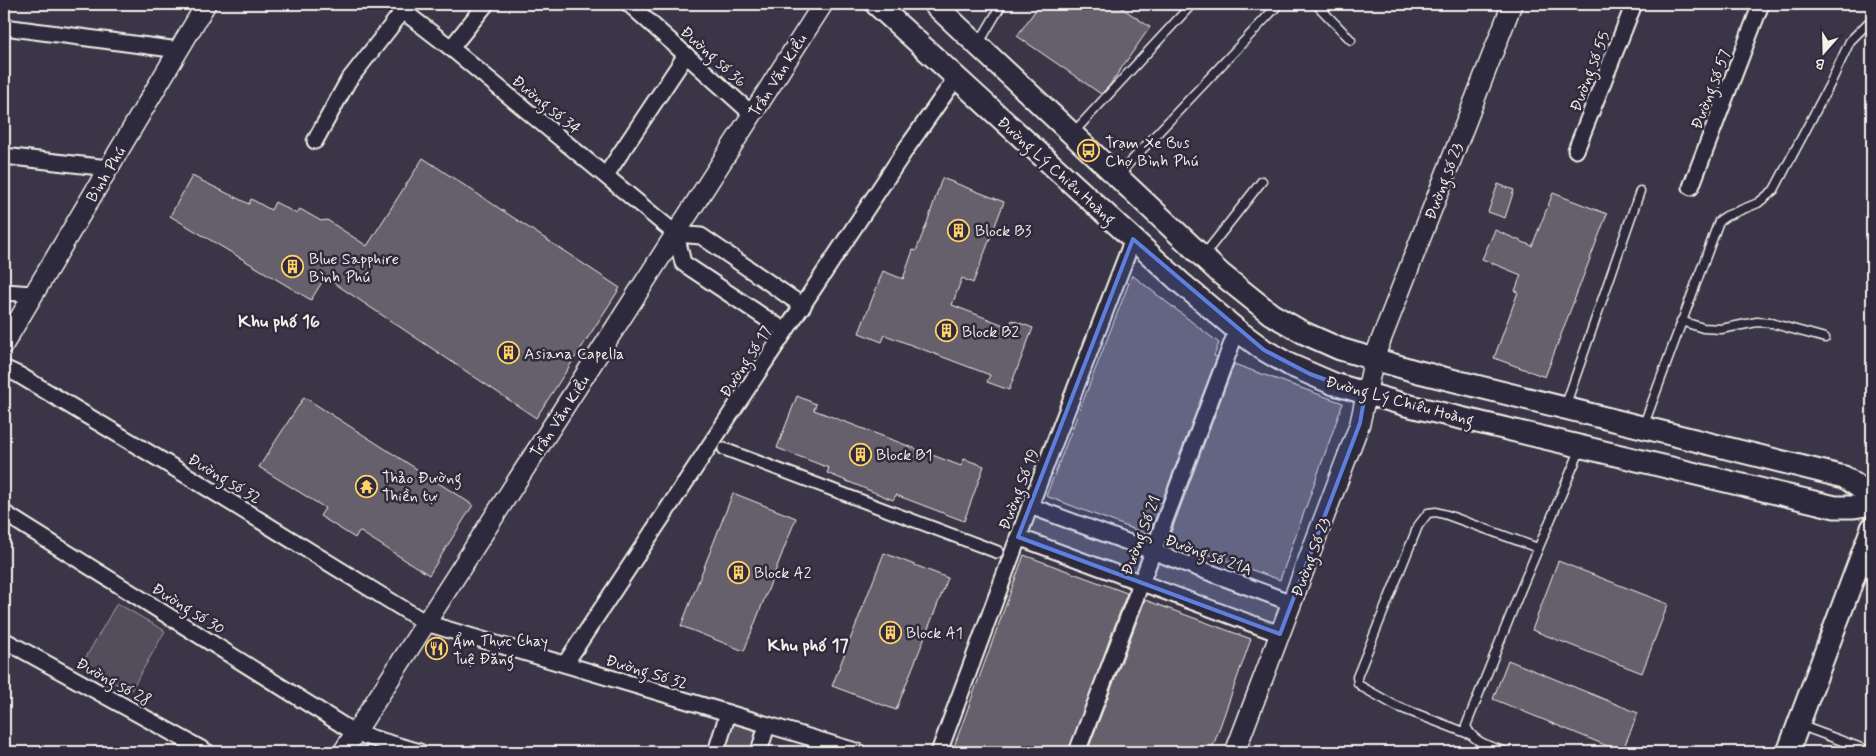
<svg xmlns="http://www.w3.org/2000/svg" width="1876" height="756" font-family="Mynerve,sans-serif">
<style>
.green{fill:#534e5c;stroke:#a4a0a2}
.building{fill:#65616c;stroke:#f4f1e8}
.lines{fill:none;stroke-linecap:round;stroke-linejoin:round}
.service-casing{stroke:#f4f1e8;stroke-width:11}
.pedestrian-casing{stroke:#f4f1e8;stroke-width:15}
.minor-casing{stroke:#f4f1e8;stroke-width:19}
.tertiary-casing{stroke:#f4f1e8;stroke-width:22}
.secondary-casing{stroke:#f4f1e8;stroke-width:25}
.service{stroke:#2f2a3d;stroke-width:8}
.pedestrian{stroke:#2f2a3d;stroke-width:11}
.minor{stroke:#2f2a3d;stroke-width:15}
.tertiary{stroke:#2f2a3d;stroke-width:19}
.secondary{stroke:#2f2a3d;stroke-width:21}
.marked{fill:#5e7fdd;fill-opacity:0.2;stroke:#5e7fdd;stroke-width:4;stroke-linejoin:round}
.labels{text-anchor:middle;stroke-width:5;stroke-linejoin:round;paint-order:stroke}
.street-label{font-size:16px;fill:#f4f1e8;stroke:#2f2a3d}
.poi-label{font-size:16px;fill:#f4f1e8;stroke:#2f2a3d;text-anchor:start}
.neighbourhood-label{font-size:18px;font-weight:bold;fill:#f4f1e8;stroke:#2f2a3d}
</style>
<rect width="100%" height="100%" fill="#3b3647"/>
<filter id="ink" filterUnits="userSpaceOnUse"><feTurbulence type="fractalNoise" baseFrequency=".02" numOctaves="2"/><feDisplacementMap in="SourceGraphic" scale="10" xChannelSelector="R" yChannelSelector="G"/><feConvolveMatrix kernelMatrix="1 2 1 2 8 2 1 2 1" color-interpolation-filters="sRGB"/></filter>
<g filter="url(#ink)">
<g class="green">
<path d="M1034 514 1144 555 1137 574 1026 533Z"/>
<path d="M1157 560 1279 606 1273 624 1149 579Z"/>
<path d="M117 603 165 631 130 692 82 664Z"/>
<path d="M733 721 758 730 751 752H723Z"/>
</g>
<g class="building">
<path d="M1040 4H1116L1150 27 1109 86 1101 94 1017 36Z"/>
<path d="M423 158 620 288 536 418 325 277 311 300 170 216 192 176 249 204 251 199 271 210 275 202 297 214 300 209 321 221 327 220 367 246Z"/>
<path d="M942 178 1004 202 973 283 962 278 952 305 1009 327 1012 320 1033 328 1009 390 987 382 990 375 885 335 882 342 859 333 883 271 903 279 913 250 916 251 928 220Z"/>
<path d="M1498 184 1514 190 1505 218 1488 212Z"/>
<path d="M1553 193 1607 214 1545 377 1494 358 1518 292 1515 291 1521 275 1482 259 1495 230 1532 246Z"/>
<path d="M1132 275 1219 343 1214 356 1217 357 1150 533 1147 532 1146 534 1046 496Z"/>
<path d="M1234 364 1343 403 1280 580 1168 540Z"/>
<path d="M797 396 816 404 814 410 961 466 964 459 984 466 964 521 896 495 893 500 827 473 829 468 777 448Z"/>
<path d="M304 397 473 505 429 575 359 531 355 538 320 516 325 508 259 467Z"/>
<path d="M733 493 796 518 744 651 681 626Z"/>
<path d="M884 553 948 578 896 710 832 686Z"/>
<path d="M1024 555 1127 593 1068 752H952Z"/>
<path d="M1558 561 1668 604 1642 673 1532 630Z"/>
<path d="M1145 600 1251 639 1211 752H1087Z"/>
<path d="M1508 660 1638 713 1622 752 1493 699Z"/>
</g>
<g class="lines">
<defs>
<g id="service">
<path d="M1316 4 1351 40"/>
<path d="M979 43 1002 4"/>
<path d="M1073 133 1192 4"/>
<path d="M1118 175 1279 4"/>
<path d="M1204 255 1262 181"/>
<path d="M1681 321 1703 328 1721 329 1757 322 1771 323 1825 338"/>
<path d="M1565 407 1640 191"/>
<path d="M1643 427 1719 221 1726 216 1758 203 1774 190 1830 84 1850 41 1872 19"/>
<path d="M1799 725 1872 752"/>
<path d="M1469 734 1396 706 1362 687 1358 683 1357 677 1418 526 1428 513 1436 512 1447 515 1538 548"/>
<path d="M1505 752C1490 746 1472 742 1466 726L1521 589 1581 448"/>
</g>
<path id="pedestrian" d="M724 449 997 552"/>
<g id="minor">
<path d="M394 4 451 48 676 234 701 236 803 306"/>
<path d="M629 4 752 114"/>
<path d="M4 27 179 50"/>
<path d="M451 48 486 4"/>
<path d="M315 141 348 81 403 11"/>
<path d="M1576 150 1634 4"/>
<path d="M4 156 108 168"/>
<path d="M606 175 686 55"/>
<path d="M1691 187 1761 4"/>
<path d="M676 234 683 263 785 331"/>
<path d="M4 292 33 294"/>
<path d="M4 368 19 375 201 484 426 623 859 752"/>
<path d="M1030 506 1292 603"/>
<path d="M4 513 355 733 420 752"/>
<path d="M1018 537 1280 634"/>
<path d="M4 640 207 752"/>
<path d="M565 664 906 149 956 78"/>
<path d="M716 752 728 713"/>
<path d="M759 752 767 725"/>
<path d="M939 752 1030 506 1133 239"/>
<path d="M1077 752 1237 330"/>
</g>
<g id="tertiary">
<path d="M4 344 206 4"/>
<path d="M343 752 823 4"/>
<path d="M1235 752 1360 423 1374 358 1512 4"/>
</g>
<g id="secondary">
<path d="M876 4 1180 282 1237 330 1264 350 1290 365 1334 384 1406 405 1835 507H1854L1872 504"/>
<path d="M934 4 1221 274 1271 314 1304 333 1340 349 1415 371 1844 477 1872 496"/>
<path d="M1788 752 1872 528"/>
</g>
</defs>
<use href="#service" class="service-casing"/>
<use href="#pedestrian" class="pedestrian-casing"/>
<use href="#minor" class="minor-casing"/>
<use href="#tertiary" class="tertiary-casing"/>
<use href="#secondary" class="secondary-casing"/>
<use href="#service" class="service"/>
<use href="#pedestrian" class="pedestrian"/>
<use href="#minor" class="minor"/>
<use href="#tertiary" class="tertiary"/>
<use href="#secondary" class="secondary"/>
</g>
</g>
<path class="marked" d="M1133 239 1264 350 1310 374 1365 394 1360 423 1280 634 1018 537Z"/>
<defs>
<symbol id="bus-ring" viewBox="-11 -11 22 22"><circle r="9.5" fill="#2f2a3d" stroke="#ffd166" stroke-width="1.5"/><path d="M-5-6H5V4H4V6H2V4H-2V6H-4V4H-5ZM-3.5-4V0h7V-4ZM-3.5 1.2v1.5H-2V1.2ZM2 1.2v1.5H3.5V1.2Z" fill="#ffd166"/></symbol>
<symbol id="building-ring" viewBox="-11 -11 22 22"><circle r="9.5" fill="#2f2a3d" stroke="#ffd166" stroke-width="1.5"/><path d="M-4-6H4V6H1V3H-1V6H-4ZM-2.5-4.3h1.7v1.8h-1.7ZM.8-4.3h1.7v1.8H.8ZM-2.5-1h1.7V.8h-1.7ZM.8-1h1.7V.8H.8Z" fill="#ffd166"/></symbol>
<symbol id="temple-ring" viewBox="-11 -11 22 22"><circle r="9.5" fill="#2f2a3d" stroke="#ffd166" stroke-width="1.5"/><path d="M0-6L5-2H3V0L6.5 2.5H4V6H1.5V3h-3V6H-4V2.5H-6.5L-3 0V-2H-5Z" fill="#ffd166"/></symbol>
<symbol id="restaurant-ring" viewBox="-11 -11 22 22"><circle r="9.5" fill="#2f2a3d" stroke="#ffd166" stroke-width="1.5"/><path d="M-5-6h1v4h1v-4h1v4h1v-4h1v5L-1.5 .5V6h-2V.5L-5-1ZM5-6V6H3V1.5H1.5Q1.5-4 5-6Z" fill="#ffd166"/></symbol>
</defs>
<g fill-rule="evenodd">
<use href="#bus-ring" x="1076" y="138" width="25" height="25"/>
<use href="#building-ring" x="946" y="218" width="25" height="25"/>
<use href="#building-ring" x="280" y="254" width="25" height="25"/>
<use href="#building-ring" x="934" y="318" width="25" height="25"/>
<use href="#building-ring" x="496" y="340" width="25" height="25"/>
<use href="#building-ring" x="848" y="442" width="25" height="25"/>
<use href="#temple-ring" x="354" y="474" width="25" height="25"/>
<use href="#building-ring" x="726" y="560" width="25" height="25"/>
<use href="#building-ring" x="878" y="620" width="25" height="25"/>
<use href="#restaurant-ring" x="424" y="636" width="25" height="25"/>
</g>
<g class="labels">
<g class="street-label">
<text transform="translate(714 56) rotate(42)" y="6">Đường số 36</text>
<text transform="translate(1589 71) rotate(-69)" y="6">Đường số 55</text>
<text transform="translate(777 75) rotate(-58)" y="6">Trần Văn Kiểu</text>
<text transform="translate(1710 89) rotate(-69)" y="6">Đường số 57</text>
<text transform="translate(547 104) rotate(39)" y="6">Đường số 34</text>
<text transform="translate(1057 170) rotate(42)" y="6">Đường Lý Chiêu Hoàng</text>
<text transform="translate(105 174) rotate(-59)" y="6">Bình Phú</text>
<text transform="translate(1443 181) rotate(-69)" y="6">Đường số 23</text>
<text transform="translate(745 361) rotate(-57)" y="6">Đường số 17</text>
<text transform="translate(1400 400) rotate(15)" y="6">Đường Lý Chiêu Hoàng</text>
<text transform="translate(559 416) rotate(-57)" y="6">Trần Văn Kiểu</text>
<text transform="translate(225 478) rotate(31)" y="6">Đường số 32</text>
<text transform="translate(1018 489) rotate(-69)" y="6">Đường Số 19</text>
<text transform="translate(1140 535) rotate(-69)" y="6">Đường Số 21</text>
<text transform="translate(1209 554) rotate(20)" y="6">Đường số 21A</text>
<text transform="translate(1310 557) rotate(-69)" y="6">Đường Số 23</text>
<text transform="translate(189 608) rotate(32)" y="6">Đường số 30</text>
<text transform="translate(647 671) rotate(17)" y="6">Đường Số 32</text>
<text transform="translate(114 681) rotate(29)" y="6">Đường số 28</text>
</g>
<g class="poi-label">
<text x="1105" y="148">Trạm Xe Bus<tspan x="1105" dy="18">Chợ Bình Phú</tspan></text>
<text x="975" y="236">Block B3</text>
<text x="309" y="264">Blue Sapphire<tspan x="309" dy="18">Bình Phú</tspan></text>
<text x="962" y="337">Block B2</text>
<text x="524" y="359">Asiana Capella</text>
<text x="876" y="460">Block B1</text>
<text x="382" y="483">Thảo Đường<tspan x="382" dy="18">Thiền tự</tspan></text>
<text x="754" y="578">Block A2</text>
<text x="906" y="638">Block A1</text>
<text x="453" y="646">Ẩm Thực Chay<tspan x="453" dy="18">Tuệ Đăng</tspan></text>
</g>
<g class="neighbourhood-label">
<text x="279" y="327">Khu phố 16</text>
<text x="808" y="651">Khu phố 17</text>
</g>
</g>
<rect width="1876" height="756" fill="none" stroke="#2f2a3d" stroke-width="20"/>
<rect x="10" y="10" width="1856" height="736" fill="none" stroke="#f4f1e8" stroke-width="2" filter="url(#ink)"/>
<g transform="translate(1824 52) rotate(200)" stroke="#2f2a3d" stroke-width="4" paint-order="stroke">
<path d="M0-4L9 19L0 12L-9 19Z" fill="#f4f1e8"/>
<text y="-8" font-size="14" font-weight="bold" text-anchor="middle" fill="#f4f1e8">B</text>
</g>
</svg>
